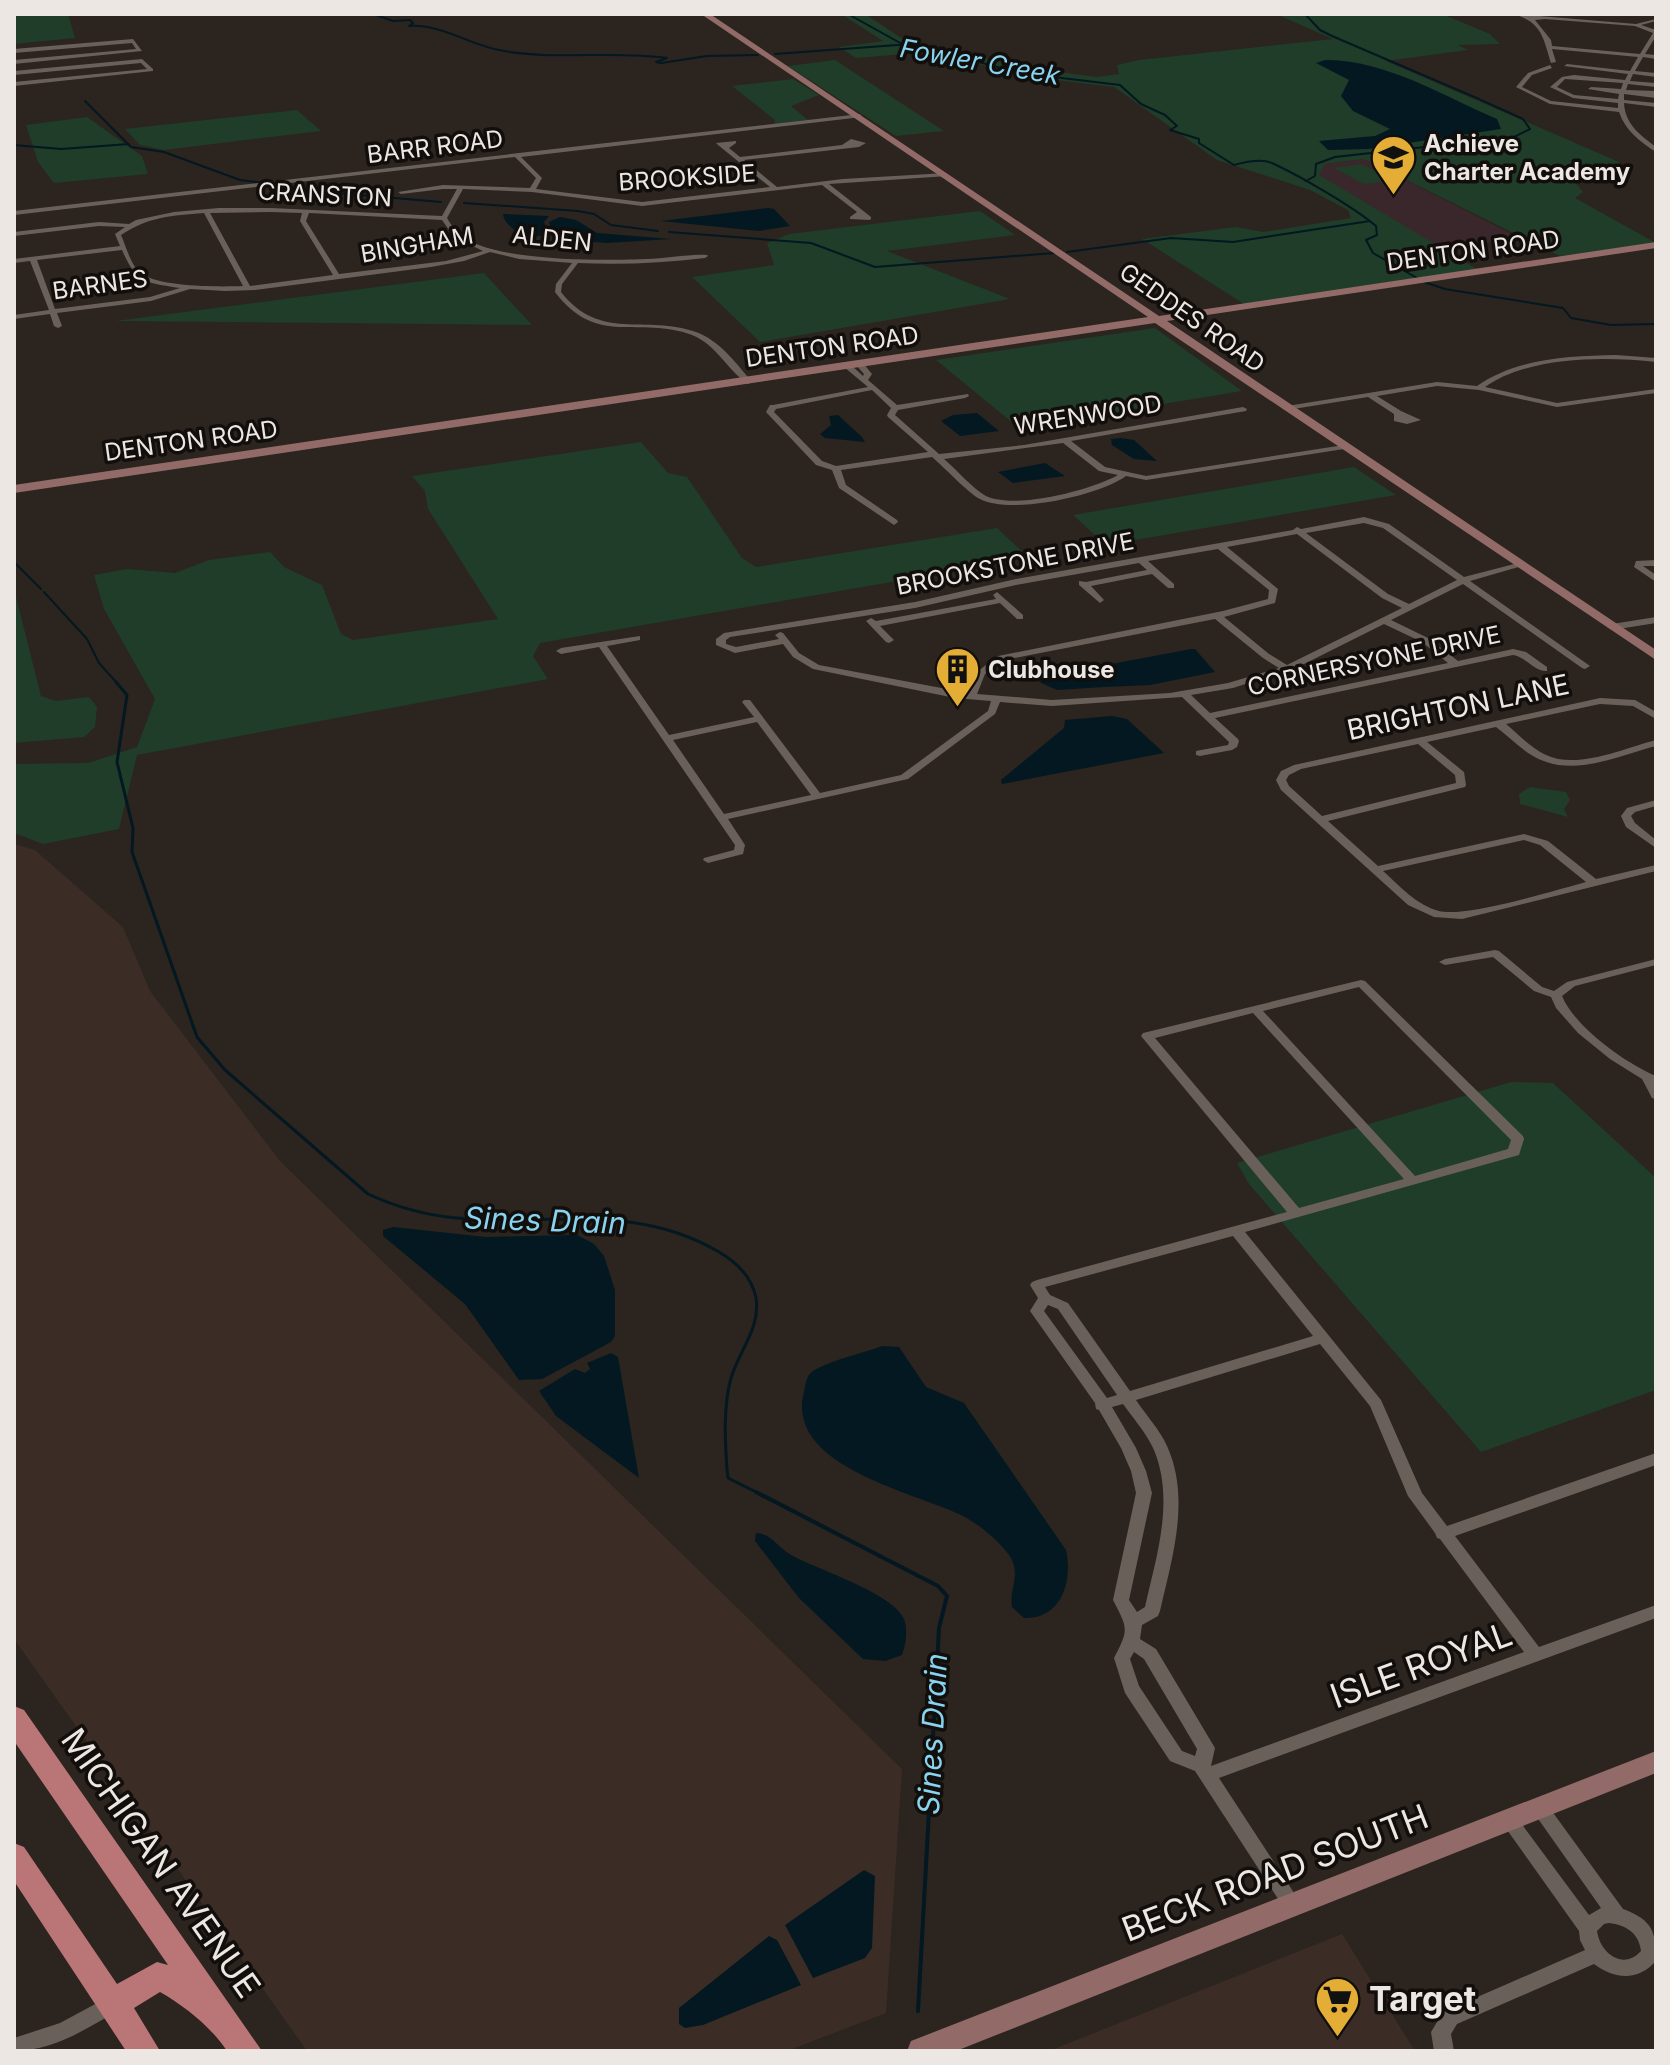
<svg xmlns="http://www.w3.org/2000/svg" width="1670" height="2065" font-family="Inter,sans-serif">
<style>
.built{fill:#3b2d25}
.education{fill:#3a272b}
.green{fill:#1f3d29}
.water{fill:#031820}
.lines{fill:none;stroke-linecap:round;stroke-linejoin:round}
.stream-far2{stroke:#031820;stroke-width:2}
.stream-far1{stroke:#031820;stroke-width:3}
.stream{stroke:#031820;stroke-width:4}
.street{fill:#6a605a;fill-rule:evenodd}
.secondary{fill:#926b68;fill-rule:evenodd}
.primary{fill:#ba7676;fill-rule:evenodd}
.labels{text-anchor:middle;stroke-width:7;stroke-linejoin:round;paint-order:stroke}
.far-poi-label{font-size:24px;font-weight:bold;fill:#ede7e4;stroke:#120e0c;text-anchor:start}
.far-street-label{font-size:24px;fill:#ede7e4;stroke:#120e0c}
.far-water-label{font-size:26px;font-style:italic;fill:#88d3ef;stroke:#120e0c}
.street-label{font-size:28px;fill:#ede7e4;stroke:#120e0c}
.water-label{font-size:30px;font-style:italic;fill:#88d3ef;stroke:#120e0c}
.near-street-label{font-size:34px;fill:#ede7e4;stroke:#120e0c}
.near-poi-label{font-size:34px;font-weight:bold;fill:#ede7e4;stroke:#120e0c;text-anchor:start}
</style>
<rect width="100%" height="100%" fill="#2c241f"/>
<g class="built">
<path d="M14 844 35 850 123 927 150 991 280 1161 902 1769 886 2013 787 2051H307L14 1639Z"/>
<path d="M1342 1934 1415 2051H1049Z"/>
</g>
<path class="education" d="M1364 159 1520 238 1443 249 1315 180 1325 164Z"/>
<g class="green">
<path d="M14 14H68L75 38 14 44Z"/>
<path d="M841 14H865L903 39 1028 68 1097 77 1119 74 1117 65 1139 60 1333 39 1276 14H1442L1490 34 1500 44 1458 45 1468 50 1386 61 1619 162 1622 166 1617 168 1578 172 1570 176 1583 192 1575 198 1656 243 1560 256 1364 159 1325 164 1319 175 1477 269 1244 304 1142 239 1236 227 1263 232 1351 218 1348 210 1310 190 1217 160 1114 87 1031 77 928 52 856 58 839 47 883 41Z"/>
<path d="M835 60 944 131 896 136 788 66Z"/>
<path d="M793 79 819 95 791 106 808 120 774 124 775 120 732 86Z"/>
<path d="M297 110 321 131 164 150 140 145 125 129Z"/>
<path d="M87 117 142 156 148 174 54 183 38 162 26 125Z"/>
<path d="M1362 164 1393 180 1364 184 1334 168Z"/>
<path d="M980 211 1015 235 887 251 1010 299 760 342 692 277 774 265 767 243 789 234Z"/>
<path d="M484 273 532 325 115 321Z"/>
<path d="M1155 328 1242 391 1019 428 936 360Z"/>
<path d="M641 442 668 473 687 477 742 558 756 567 997 528 1029 558 540 643 533 656 548 679 137 755 119 829 43 844 14 833V764L88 763 137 747 155 699 104 609 94 575 127 569 175 573 209 560 270 552 284 567 322 585 341 634 353 640 498 619 428 509 425 491 412 476Z"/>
<path d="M1354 467 1396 495 1106 545 1073 515Z"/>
<path d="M14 589 41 696 56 701 89 697 97 707 95 727 84 737 14 743Z"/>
<path d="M1530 787 1566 792 1570 800 1564 809 1568 817 1520 804 1519 794Z"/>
<path d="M1511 1082 1553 1083 1656 1178V1390L1481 1452 1249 1184 1237 1163Z"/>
</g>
<g class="water">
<path d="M1325 60C1385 59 1449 99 1497 119L1501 129 1368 149 1328 150 1319 141 1375 136 1390 129 1353 111 1341 96 1349 80 1316 63Z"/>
<path d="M768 208 774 209 790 226 759 231 661 221Z"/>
<path d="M503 214 549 216 544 222 549 233C535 242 505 231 503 214Z"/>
<path d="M560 217 576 220 597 233 671 239 607 243 554 239 549 222Z"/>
<path d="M977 413 999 431 960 436 941 421 953 415Z"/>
<path d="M838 415 862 437 865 442 825 438 820 434 831 425 829 416Z"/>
<path d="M1120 438 1134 440 1157 461 1134 459 1112 445 1111 439Z"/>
<path d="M1045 463 1065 476 1013 483 998 472Z"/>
<path d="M1191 649H1195L1215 672 1150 685 1104 687 1057 690 1039 682 1048 676Z"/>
<path d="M1112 716 1127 719 1164 753 1002 784 1001 780 1064 728 1065 720Z"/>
<path d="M393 1227 486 1237 577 1235 594 1244 604 1256 615 1290V1336L611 1342 542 1379 519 1380 465 1304 383 1236V1230Z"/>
<path d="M882 1346 899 1347 926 1387 964 1403 1066 1550C1073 1582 1061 1619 1024 1618L1012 1607C1009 1588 1022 1574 1009 1555 998 1540 980 1525 963 1516 918 1493 784 1467 804 1392 805 1387 806 1379 809 1375 817 1363 868 1352 882 1346Z"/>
<path d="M611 1353 618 1357 639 1478 556 1416 539 1391 575 1369 585 1373 590 1369 587 1363Z"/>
<path d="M756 1533C772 1534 777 1547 791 1555 816 1569 893 1593 904 1619 908 1631 906 1644 902 1655L885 1661 863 1659 799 1598 755 1541Z"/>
<path d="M864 1870 875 1876 872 1948 865 1958 813 1978 785 1925Z"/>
<path d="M769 1936 777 1940 801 1985 703 2025 685 2028 679 2024V2008Z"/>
</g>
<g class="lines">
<g class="stream-far2">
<path d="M373 14 393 21 410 20 413 23 409 26C441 24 468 44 499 50 553 61 611 50 667 58L656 62 661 63 707 56 758 55"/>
<path d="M848 14 902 44"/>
<path d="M1305 14 1320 30 1332 36 1479 99"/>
<path d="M775 54 911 44 1020 73 1120 85 1141 104 1165 115 1177 126 1170 130 1199 139V143L1234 165C1245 162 1261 158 1272 163 1300 176 1352 206 1376 226L1377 235 1366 240 1373 253 1417 278"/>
<path d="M85 101 131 147 164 152 240 180 264 183"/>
<path d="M14 145 61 149 129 144"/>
<path d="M1306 181 1315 176 1316 164 1335 157 1514 137 1530 129 1523 119 1481 100"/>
<path d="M278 188 441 202"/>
<path d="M464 203 578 211 594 214 611 225 658 231"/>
<path d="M669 232 811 243 875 267 1054 253"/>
<path d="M1067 252 1171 238 1233 242 1370 221"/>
<path d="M1424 282 1445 289 1563 308 1571 318 1611 325 1656 324"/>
<path d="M14 562 41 589"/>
<path d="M44 592 87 639 99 663 118 684"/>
</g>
<path class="stream-far1" d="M116 682 127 695 117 762 133 828 132 852 197 1037 225 1070 368 1194C396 1207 425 1215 456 1218 547 1227 633 1201 719 1252 736 1262 752 1277 756 1298 761 1327 739 1351 731 1378 723 1407 725 1440 727 1470L728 1478 760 1494"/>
<path class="stream" d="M756 1492 938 1586 947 1596 939 1628 918 2011"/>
<g class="street">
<path d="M1514 14 1636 24 1656 19V21L1641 25 1656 30V36L1645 54 1656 55V59L1643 57 1635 71 1656 73V77L1633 74 1630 81 1656 83V87L1628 84 1626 90 1656 91V98L1624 94V100L1656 103V107L1624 103C1625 124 1640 135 1656 147V152C1640 142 1625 130 1619 112L1550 104 1516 87 1528 73 1550 65 1552 68 1532 75 1522 87 1551 101 1618 108V103L1573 98 1550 87 1562 77 1574 75 1625 80 1628 74 1564 66 1567 64 1630 71 1638 57 1552 49 1556 62 1551 63C1543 37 1542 23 1514 14ZM1545 19 1635 26 1653 33 1640 54 1552 46 1551 40 1535 20ZM1565 79 1623 83 1621 89 1591 87 1588 89 1619 94 1618 99 1574 95 1557 87Z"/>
<path d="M133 39 142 51 14 64V60L136 49 132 43 14 53V49Z"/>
<path d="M142 59 153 69V71L14 86V82L147 69 141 63 14 75V71Z"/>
<path d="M860 114 862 117 521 157 542 178 536 189 642 202 770 187 718 145 716 143 736 141V143L729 148 740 157 842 145 851 139 866 143 859 147 744 160 777 187 843 179 946 173 948 176 829 184 871 217V219L869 220 850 219V217L857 212 822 185 642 206 532 192 463 189 447 218C450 223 454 229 458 233 487 262 604 261 646 259 666 259 687 254 707 255L708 256 705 258C663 263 621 265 578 263L562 284 561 292C600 342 645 314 696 332 719 340 737 364 752 382L748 384C728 371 717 345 692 335 639 315 597 348 555 292L556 284 572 263 519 259 490 252 464 261 431 267 255 290 225 291 190 289 151 301 57 313 62 326 58 328 54 326 50 314 14 319V315L49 310 30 261 14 263V259L120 246 115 234 125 227 99 226 14 236V232L99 222 129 224 136 220 174 212 219 208H271L442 216 457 189H443L401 194 398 192 443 185 530 188 536 178 515 157 14 215V211ZM271 212 302 213 300 221 333 275 250 286 210 213ZM204 213 243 286C220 287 161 287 142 274 131 267 126 246 121 235 150 216 171 216 204 213ZM309 213 442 220 454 237 483 251 446 261 339 274 306 221ZM122 250C136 283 146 283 180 288L150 297 55 309 37 260Z"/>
<path d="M1616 355 1656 358V362C1605 356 1529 356 1485 387L1557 403 1656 389V393L1557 407 1479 390 1437 386 1377 396 1401 411 1421 420 1407 424 1394 421V414L1368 397 1287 410 1283 408 1287 406 1437 382 1477 386C1517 358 1569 356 1616 355Z"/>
<path d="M857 363H863L872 374 868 380 897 405 968 394 969 396 965 398 898 410 895 415 939 454 1024 445 1243 407 1247 409 1246 411 1071 441 1105 467 1146 476 1344 445 1348 447 1344 449 1146 480 1126 476C1099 496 1010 515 980 499 968 493 944 467 932 457L841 470 846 485 897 520 898 522 894 525 839 488 832 470 816 465 766 412 770 405H773L868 387 844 367 851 365 863 376 864 374 856 365ZM872 390 891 408 887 415 888 417 928 452 836 466 822 461 774 412 776 409ZM1063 443 1099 471 1118 475C1091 490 1016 510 986 496 973 489 956 469 944 459Z"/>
<path d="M1364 517 1389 524 1464 577 1522 562V566L1470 581 1590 666 1585 669 1582 668 1463 584 1391 620 1428 638 1458 661 1513 649 1526 652 1547 667V671C1535 672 1526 657 1513 655L1215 718 1238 739 1239 741 1237 747 1232 750 1200 756 1196 755V751L1228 745 1229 742 1182 697 1052 706 1000 702 995 714 908 779 728 819 745 845 743 854 708 863 703 860 704 858 734 850 735 845 599 647 561 654 556 651 561 648 640 636V640L607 646 669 735 754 717 742 702 744 700H750L820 793 901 775 988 711 991 701 955 698 813 669 793 657 783 644 735 653 716 645V639L724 633 915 602 1016 579 1293 530 1297 527 1301 529ZM1364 523 1383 528 1457 580 1409 604 1388 594 1306 533ZM1297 534 1382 598 1402 608 1287 665 1269 654 1224 617 1275 603 1278 589 1227 547ZM1218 549 1269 590 1268 599 1223 611 998 656 978 671 968 693 819 665 799 653 783 633 780 632 775 635 779 639 736 647 726 644V640L730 637 915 608 1016 585 1139 563 1147 570 1086 582 1079 581V585L1100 603 1104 600 1091 586 1152 574 1168 588H1174V584L1148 561ZM1215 619 1263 658 1279 668 1228 683 1170 693 1052 700 977 694 985 674 1004 660ZM1384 624 1422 642 1448 663 1210 713 1191 695 1233 688 1296 668ZM757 722 811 795 724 814 673 740Z"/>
<path d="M1656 560V566H1643L1656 575V582L1634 567 1636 561Z"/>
<path d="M997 592 1023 615V619H1017L1000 603 880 626 894 640 889 643 886 642 866 621 871 618 876 621 996 599 993 595Z"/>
<path d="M1656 617V623L1612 630 1607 627 1612 624Z"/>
<path d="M1600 698 1635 700 1656 712V719L1633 706 1600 704 1506 724C1519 735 1531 748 1546 755 1577 770 1625 748 1656 740V746C1620 755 1578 776 1541 760 1524 753 1511 738 1496 727L1427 742 1464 772 1466 785 1465 787 1328 821 1378 866 1524 834 1548 841 1596 879 1656 865V871L1462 919 1434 917 1408 905 1281 790 1276 780 1281 771 1294 765ZM1418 744 1455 775 1456 783 1322 816 1289 786 1286 780 1289 775 1301 769ZM1524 840 1540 845 1586 882C1556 890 1465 918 1439 911 1416 905 1400 886 1383 871Z"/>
<path d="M1656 800V806L1635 812 1631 816 1635 823 1656 840V848L1626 827 1621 816 1627 808Z"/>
<path d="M1495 950 1499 951 1542 987 1554 991 1567 982 1656 959V965L1575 986 1562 996C1575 1027 1625 1063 1656 1076V1099L1652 1098 1642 1079 1610 1059 1578 1033 1556 1008 1551 997 1534 991 1493 957 1445 965 1439 962 1445 959Z"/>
<path d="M1361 980 1365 981 1523 1136 1524 1139 1519 1155 1245 1232 1381 1400 1422 1493 1447 1526 1656 1453V1465L1455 1536 1539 1647 1656 1605V1618L1219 1778 1298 1899 1301 1905 1298 1911 1292 1913 1286 1911 1195 1771 1170 1761 1125 1693 1114 1658C1129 1629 1128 1629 1113 1600L1136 1493 1131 1471 1121 1448 1099 1410 1096 1409 1095 1403 1030 1311 1038 1298 1030 1285 1032 1282 1037 1280 1287 1212 1141 1036 1143 1033ZM1359 987 1511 1140 1508 1149 1415 1176 1263 1011ZM1253 1013 1404 1179 1299 1208 1155 1038ZM1233 1236 1313 1336 1130 1391 1068 1303 1050 1295 1045 1287ZM1048 1305 1058 1309 1117 1395 1107 1398 1044 1311ZM1320 1344 1370 1406 1408 1496 1435 1533 1437 1538 1440 1539 1524 1652 1211 1766 1215 1748 1212 1743 1156 1649 1140 1639 1142 1625 1158 1616 1160 1611C1172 1558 1191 1499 1167 1446 1160 1430 1146 1415 1136 1400ZM1123 1404C1133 1418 1147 1434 1154 1450 1175 1501 1156 1557 1145 1607L1137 1612 1129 1600 1152 1493 1146 1471 1136 1448 1112 1407ZM1134 1652 1144 1659 1197 1749 1195 1756 1182 1751 1139 1686 1130 1659Z"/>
<path d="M1540 1800 1546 1803 1623 1909C1653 1920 1656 1932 1656 1961 1638 1981 1616 1980 1594 1964L1457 2024 1451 2034 1454 2051H1434L1431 2032 1443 2012 1585 1950 1580 1940 1579 1931 1500 1820 1503 1815 1509 1812 1515 1815 1589 1915 1601 1908 1534 1813 1531 1808 1534 1803ZM1609 1923C1626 1925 1639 1933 1641 1951 1623 1971 1600 1953 1597 1931L1604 1924Z"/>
<path d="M112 1995 119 1998 121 2004 119 2010C86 2029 53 2051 14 2051V2038L60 2023Z"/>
</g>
<g class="secondary">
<path d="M701 14H710L1159 316 1656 242V248L1167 321 1656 650V660L1155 323 14 493V485L1148 317Z"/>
<path d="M1656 1751V1773L956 2051H907L911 2041Z"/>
</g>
<path class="primary" d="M14 1706 24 1710 262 2051H227C211 2027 186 2007 160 1992L134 2008 160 2051H126L14 1881V1843L24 1847 117 1984 157 1962 168 1965 14 1741Z"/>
</g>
<defs>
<symbol id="school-pin" viewBox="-11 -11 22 30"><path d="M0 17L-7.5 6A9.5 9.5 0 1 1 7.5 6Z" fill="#e4ad35" stroke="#120e0c"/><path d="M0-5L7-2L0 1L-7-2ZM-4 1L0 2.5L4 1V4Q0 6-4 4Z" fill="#111"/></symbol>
<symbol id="building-pin" viewBox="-11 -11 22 30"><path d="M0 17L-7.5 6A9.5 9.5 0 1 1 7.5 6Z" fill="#e4ad35" stroke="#120e0c"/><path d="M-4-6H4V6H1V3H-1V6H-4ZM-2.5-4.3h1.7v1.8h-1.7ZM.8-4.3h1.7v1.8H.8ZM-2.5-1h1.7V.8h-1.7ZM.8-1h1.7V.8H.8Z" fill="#111"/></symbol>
<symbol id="supermarket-pin" viewBox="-11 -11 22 30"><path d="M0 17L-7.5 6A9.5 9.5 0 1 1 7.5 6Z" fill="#e4ad35" stroke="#120e0c"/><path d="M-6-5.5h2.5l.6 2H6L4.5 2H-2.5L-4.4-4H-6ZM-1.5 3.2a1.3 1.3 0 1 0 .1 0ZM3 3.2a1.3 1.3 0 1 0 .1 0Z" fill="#111"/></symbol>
</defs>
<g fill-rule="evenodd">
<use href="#school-pin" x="1368" y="132" width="51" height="69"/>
<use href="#building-pin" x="932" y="644" width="51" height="69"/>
<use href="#supermarket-pin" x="1312" y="1974" width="51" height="69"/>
</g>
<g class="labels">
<g class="far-poi-label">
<text x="1424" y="152">Achieve<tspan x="1424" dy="28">Charter Academy</tspan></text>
<text x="988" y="678">Clubhouse</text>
</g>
<g class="far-street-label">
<text transform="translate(435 147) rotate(-7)" y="8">BARR ROAD</text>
<text transform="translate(687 178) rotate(-4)" y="8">BROOKSIDE</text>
<text transform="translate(325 195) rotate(3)" y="8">CRANSTON</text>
<text transform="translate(552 239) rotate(6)" y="8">ALDEN</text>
<text transform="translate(417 245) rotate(-10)" y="8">BINGHAM</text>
<text transform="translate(1473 251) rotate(-8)" y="8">DENTON ROAD</text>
<text transform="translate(100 285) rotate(-8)" y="8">BARNES</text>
<text transform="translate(1192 318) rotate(35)" y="8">GEDDES ROAD</text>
<text transform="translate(832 347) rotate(-8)" y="8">DENTON ROAD</text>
<text transform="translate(1088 415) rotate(-9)" y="8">WRENWOOD</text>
<text transform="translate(191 441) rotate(-8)" y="8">DENTON ROAD</text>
<text transform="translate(1015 564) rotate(-11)" y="8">BROOKSTONE DRIVE</text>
<text transform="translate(1374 661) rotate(-12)" y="8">CORNERSYONE DRIVE</text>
</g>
<g class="far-water-label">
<text transform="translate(980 62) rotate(10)" y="9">Fowler Creek</text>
</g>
<g class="street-label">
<text transform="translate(1458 707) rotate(-12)" y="10">BRIGHTON LANE</text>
</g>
<g class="water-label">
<text transform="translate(545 1221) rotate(2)" y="10">Sines Drain</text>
<text transform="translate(933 1734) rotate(-87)" y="10">Sines Drain</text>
</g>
<g class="near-street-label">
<text transform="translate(1421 1665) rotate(-20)" y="12">ISLE ROYAL</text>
<text transform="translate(161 1863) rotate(55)" y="12">MICHIGAN AVENUE</text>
<text transform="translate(1275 1873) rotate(-21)" y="12">BECK ROAD SOUTH</text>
</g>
<g class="near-poi-label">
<text x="1369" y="2011">Target</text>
</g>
</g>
<rect width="1670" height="2065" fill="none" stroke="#ede7e4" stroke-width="32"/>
</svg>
